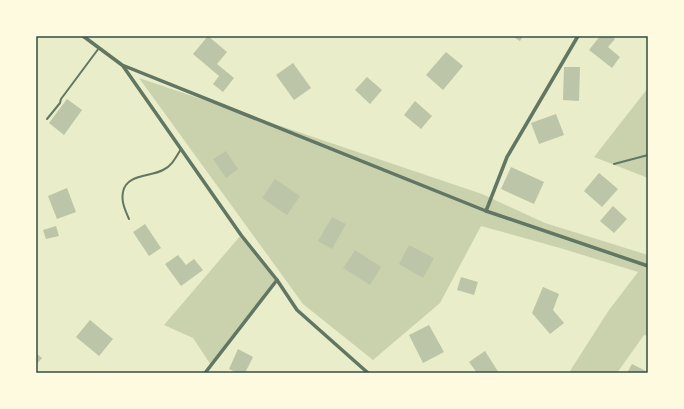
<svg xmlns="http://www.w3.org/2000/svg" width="684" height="409" font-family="'Source Serif 4',serif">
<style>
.green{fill:#cad2ad}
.building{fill:#bcc5a7}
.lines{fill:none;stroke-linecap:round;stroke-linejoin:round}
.service{stroke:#617663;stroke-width:2}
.minor{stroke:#617663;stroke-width:3.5}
.neatline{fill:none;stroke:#344e41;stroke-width:1.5}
</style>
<rect width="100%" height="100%" fill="#e9edc9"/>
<g class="green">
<path d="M139 78 482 194 545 223 648 255V336L644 335 617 373H574L570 371 609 310 638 272 560 248 481 226 440 303 373 360 303 304Z"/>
<path d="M648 88V178L594 157Z"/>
<path d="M241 235 277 280 211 365 193 338 164 325Z"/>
</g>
<g class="building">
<path d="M208 36 227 52 217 64 234 78 223 92 213 84 219 76 193 54Z"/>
<path d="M512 36H523L520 41Z"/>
<path d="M600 36H612L615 39 608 47 620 57 612 68 589 50Z"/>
<path d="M446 52 463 66 443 90 426 75Z"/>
<path d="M293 63 311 88 294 100 276 75Z"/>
<path d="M564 67H580L579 101 563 100Z"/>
<path d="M367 77 382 90 370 104 355 90Z"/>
<path d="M67 99 82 110 64 135 49 123Z"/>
<path d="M415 101 432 116 421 129 404 115Z"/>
<path d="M556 114 564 135 539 144 531 123Z"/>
<path d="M226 151 238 169 226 178 213 159Z"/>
<path d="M511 167 544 182 534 204 501 189Z"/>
<path d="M599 173 618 189 602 207 584 191Z"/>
<path d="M275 179 300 196 287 215 262 198Z"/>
<path d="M67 188 76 212 57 219 48 196Z"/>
<path d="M613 206 627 219 614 233 600 221Z"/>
<path d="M332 217 346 224 332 249 318 241Z"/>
<path d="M145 224 161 248 149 256 133 232Z"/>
<path d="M56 226 59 236 46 239 43 230Z"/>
<path d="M409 245 434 258 423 278 399 264Z"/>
<path d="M355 250 381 267 370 285 343 268Z"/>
<path d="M178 255 186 265 194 259 203 270 181 286 165 264Z"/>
<path d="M461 277 478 282 474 295 457 290Z"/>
<path d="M543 287 559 294 553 310 564 323 550 334 532 313Z"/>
<path d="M90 320 113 339 99 356 76 337Z"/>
<path d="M429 325 444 352 423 363 409 335Z"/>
<path d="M238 349 253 357 245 373H237L229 369Z"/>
<path d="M485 351 499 373H477L469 362Z"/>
<path d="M36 353 42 358 36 365Z"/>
<path d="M632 364 646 371V373H627Z"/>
</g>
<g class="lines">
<g class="service">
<path d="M47 119 60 103 61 99 99 48"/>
<path d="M614 164 648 155"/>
<path d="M129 219C125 210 121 201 123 192 126 174 150 177 163 170 172 166 176 157 181 149"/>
</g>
<g class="minor">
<path d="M83 36 122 65 486 211 648 266"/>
<path d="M123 66 241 235 277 280 297 310 368 373"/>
<path d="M486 211 507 157 578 36"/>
<path d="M205 373 277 280"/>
</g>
</g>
<rect width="684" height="409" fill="none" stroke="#fefae0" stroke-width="74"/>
<rect x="37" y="37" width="610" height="335" class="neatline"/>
</svg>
